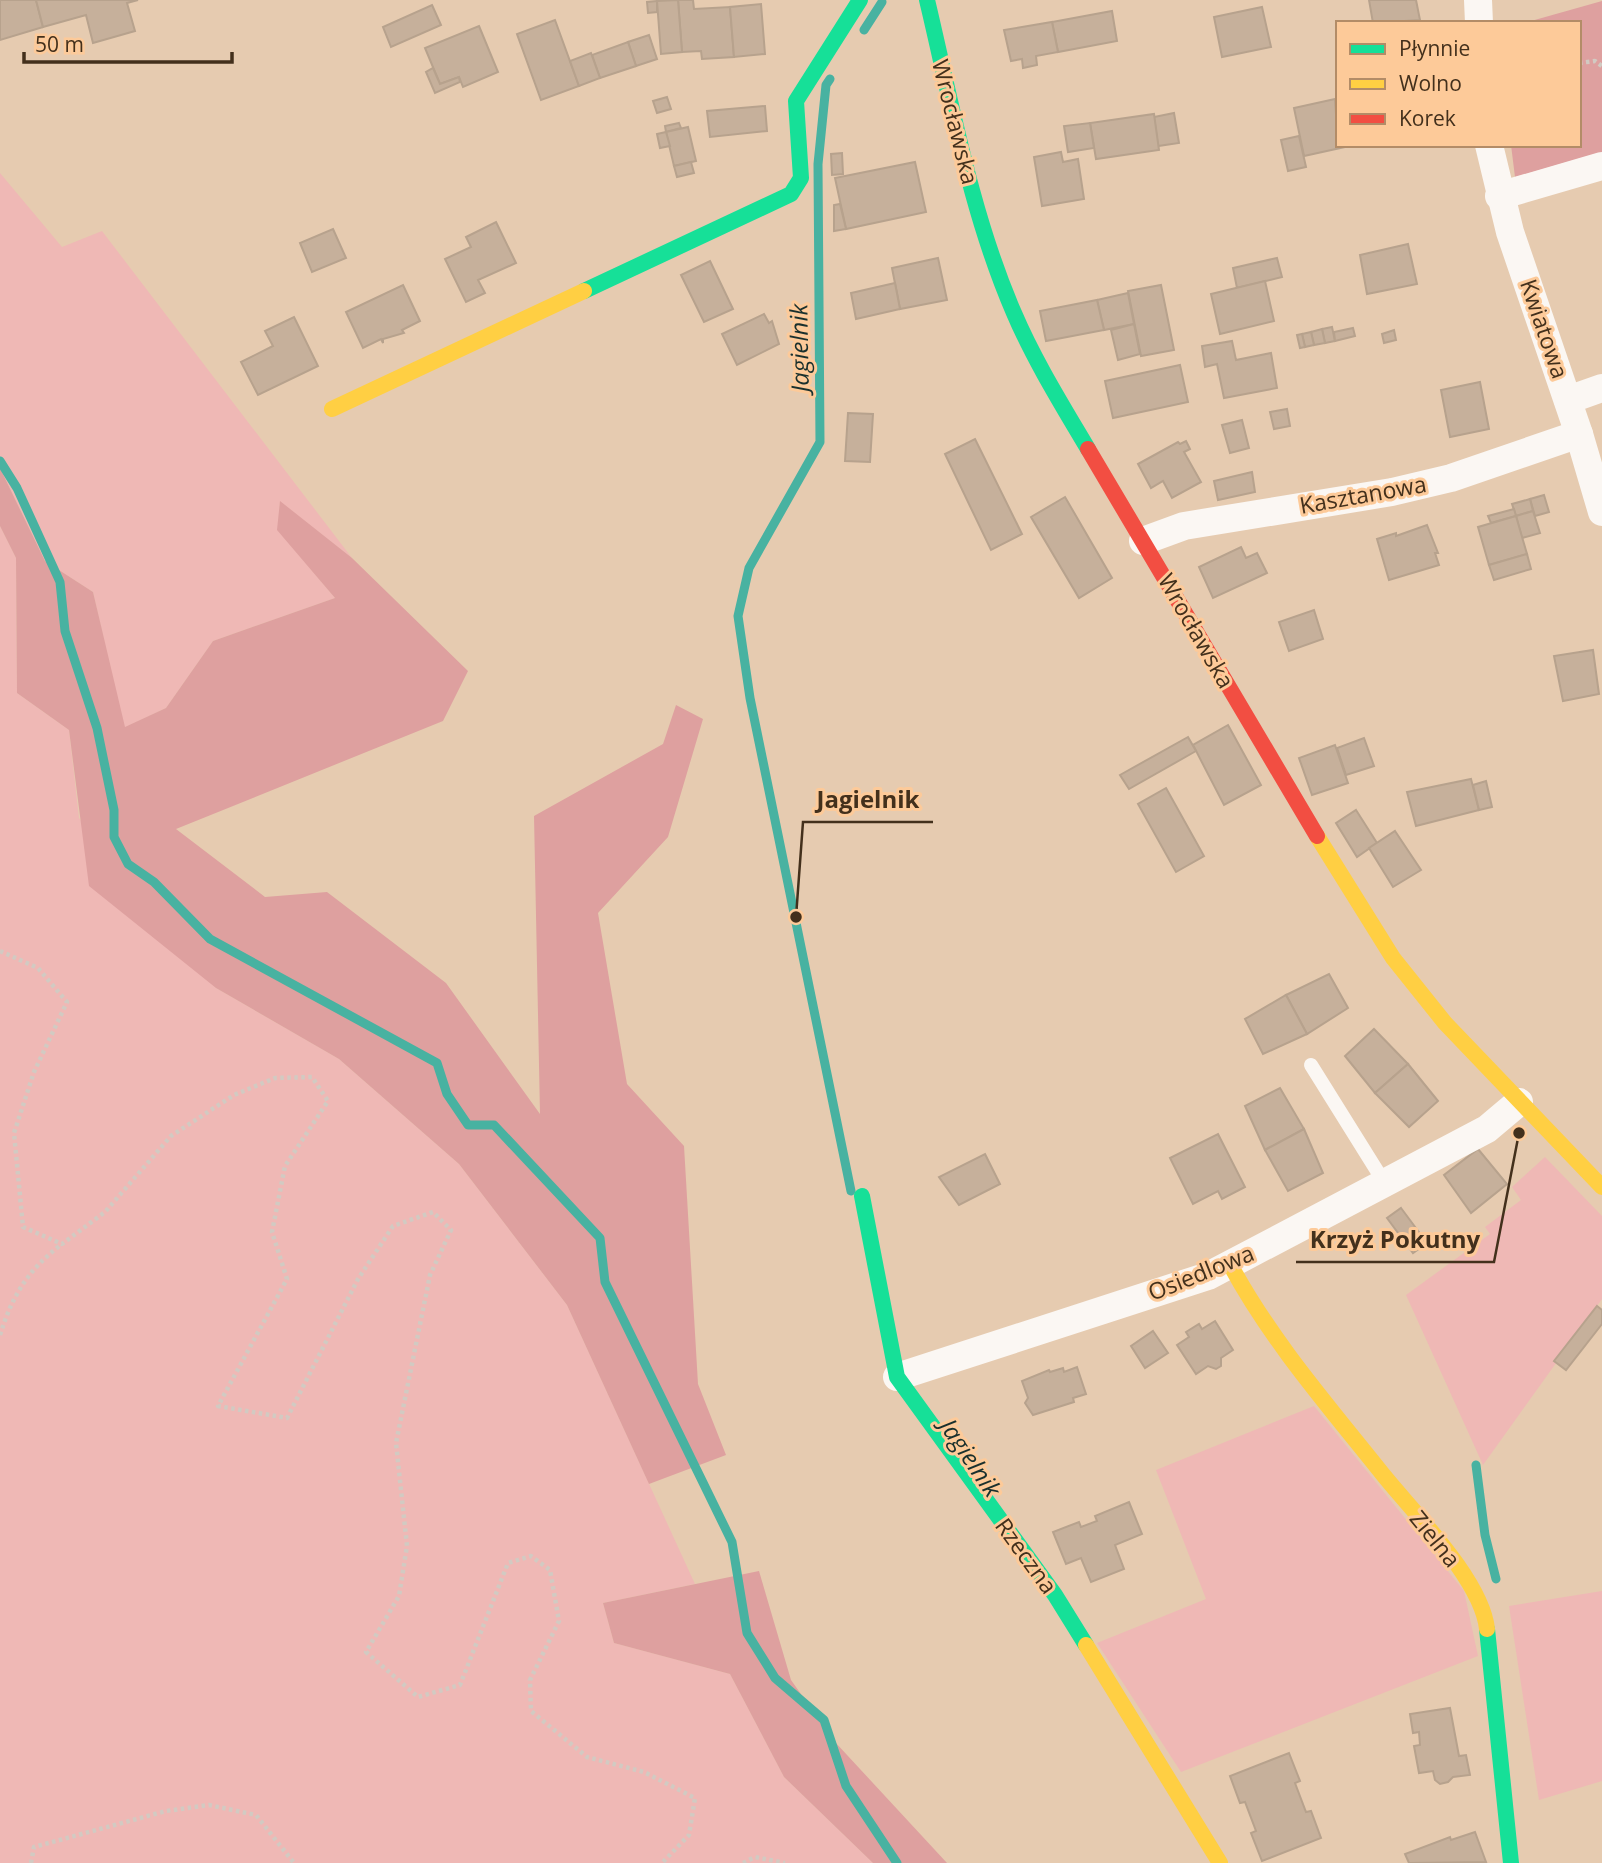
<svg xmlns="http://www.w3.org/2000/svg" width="1602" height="1863" font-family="'Open Sans',sans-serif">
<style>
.green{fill:#efb8b5}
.forest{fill:#dea09f}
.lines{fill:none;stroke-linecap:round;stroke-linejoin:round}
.stream{stroke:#48b2a1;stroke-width:9}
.building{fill:#c6b09b;stroke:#b7a28d;stroke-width:2}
.path{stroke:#d2cac2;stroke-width:4.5;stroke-dasharray:3.5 3.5;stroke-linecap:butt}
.lane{stroke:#fbf7f3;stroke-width:14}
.street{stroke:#fbf7f3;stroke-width:28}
.fast{stroke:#16e098;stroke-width:16}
.slow{stroke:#ffcf43;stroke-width:16}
.jam{stroke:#f24e42;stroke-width:16}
.labels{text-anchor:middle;stroke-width:6;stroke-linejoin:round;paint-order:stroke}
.street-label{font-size:23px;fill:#43301c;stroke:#fdca99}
.water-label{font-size:24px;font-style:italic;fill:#1a302d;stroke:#fdca99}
.leader{fill:none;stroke:#43301c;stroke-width:2.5}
.callout-dot{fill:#43301c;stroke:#fdca99;stroke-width:2.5}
.callout-label{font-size:24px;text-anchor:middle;font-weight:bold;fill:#43301c;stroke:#fdca99;stroke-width:6;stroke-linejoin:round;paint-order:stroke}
</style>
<rect width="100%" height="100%" fill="#e6cbb0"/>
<g class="green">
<path d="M0 173 62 247 102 231 352 558 280 502 278 530 335 598 213 641 166 708 124 728 93 592 45 561 0 468Z"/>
<path d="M0 526 16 558 17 693 69 730 79 818 216 988 339 1059 459 1164 567 1305 695 1584 603 1603 614 1643 730 1674 784 1777 873 1863H0Z"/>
<path d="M1545 1157 1602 1216V1299L1483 1465 1406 1295 1490 1234 1485 1227 1521 1200 1512 1187Z"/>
<path d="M1314 1406 1464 1591 1478 1656 1181 1772 1097 1643 1206 1599 1156 1470Z"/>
<path d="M1602 1591V1781L1539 1800 1509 1606Z"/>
</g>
<g class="forest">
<path d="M1602 1V152L1515 177 1511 145H1579V23H1524Z"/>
<path d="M0 468 45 561 93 592 125 727 166 708 213 641 335 598 277 530 280 501 352 558 468 671 443 721 176 829 265 897 327 892 446 983 540 1114 534 816 663 744 676 705 703 719 668 837 598 913 627 1084 684 1146 698 1384 726 1455 649 1484 567 1305 459 1164 339 1059 216 988 89 886 69 730 17 693 16 558 0 526Z"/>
<path d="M759 1571 791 1680 835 1742 947 1863H873L784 1777 730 1674 614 1643 603 1603Z"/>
</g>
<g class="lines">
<g class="stream">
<path d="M864 30 882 2"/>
<path d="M830 79 826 85 818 164 820 442 749 568 738 616 750 698 851 1191"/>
<path d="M0 461 17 488 60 582 65 631 97 728 114 810V837L128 864 154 882 210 939 437 1063 447 1094 468 1125H494L600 1238 605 1282 732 1542 747 1633 775 1678 824 1720 846 1786 897 1863"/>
<path d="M1476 1465 1485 1535 1496 1579"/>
</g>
</g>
<g class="building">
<path d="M0 0H36L43 27 0 40Z"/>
<path d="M36 0H138L127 3 135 31 93 43 86 15 43 27Z"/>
<path d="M678 0H693L694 9 730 7 734 57 702 59 701 51 682 52Z"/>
<path d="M678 0 682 52 661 54 657 1Z"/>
<path d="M1369 0H1416L1420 20 1373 23Z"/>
<path d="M657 1V12L648 13 647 2Z"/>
<path d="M761 4 765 54 734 57 730 7Z"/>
<path d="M432 5 441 25 391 47 383 27Z"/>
<path d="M1262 7 1271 47 1222 57 1214 17Z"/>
<path d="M1112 11 1117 41 1058 52 1052 22Z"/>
<path d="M555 20 579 86 541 100 517 34Z"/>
<path d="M1052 22 1058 52 1036 56 1037 65 1023 68 1022 59 1011 61 1004 30Z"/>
<path d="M479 26 498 72 463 87 459 77 440 84 425 48Z"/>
<path d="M649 35 657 59 636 66 628 42Z"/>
<path d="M628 42 636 66 600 78 592 55Z"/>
<path d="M591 53 600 78 579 86 570 61Z"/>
<path d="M433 68 440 84 459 77 460 82 435 93 426 72Z"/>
<path d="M667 97 671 109 657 113 653 101Z"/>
<path d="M1335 99 1338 145 1345 147 1304 156 1294 108Z"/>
<path d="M765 106 767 131 710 137 707 111Z"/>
<path d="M1174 113 1179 143 1158 146 1154 117Z"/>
<path d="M1154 114 1159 150 1096 159 1090 123Z"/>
<path d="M679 123 681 128 666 132 665 126Z"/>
<path d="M1090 123 1094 148 1068 152 1064 126Z"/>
<path d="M688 127 696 161 674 166 666 132Z"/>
<path d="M666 132 670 146 660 148 657 134Z"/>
<path d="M1299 136 1306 167 1288 171 1281 140Z"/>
<path d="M1061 152 1063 162 1078 159 1084 199 1042 206 1034 157Z"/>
<path d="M842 153 843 174 832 175 831 154Z"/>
<path d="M691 162 694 173 677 177 674 166Z"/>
<path d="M915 162 926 212 846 229 835 178Z"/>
<path d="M840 204 846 229 834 231V205Z"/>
<path d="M496 222 516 263 478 280 485 293 466 302 445 259 471 247 466 237Z"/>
<path d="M333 229 346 258 312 272 300 243Z"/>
<path d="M1408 244 1417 284 1367 294 1360 255Z"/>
<path d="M938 258 947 300 900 309 892 268Z"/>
<path d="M1277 258 1282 277 1237 288 1233 268Z"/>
<path d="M710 261 733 309 704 322 681 275Z"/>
<path d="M1265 281 1274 321 1220 334 1211 294Z"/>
<path d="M895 283 900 309 856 319 851 293Z"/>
<path d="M403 285 420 321 402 330 404 333 383 339V343L381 339 363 348 346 312Z"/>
<path d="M1161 285 1174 350 1141 356 1128 291Z"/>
<path d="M1128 293 1134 324 1104 330 1097 300Z"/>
<path d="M1097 300 1104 330 1046 341 1040 311Z"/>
<path d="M764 314 769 323 772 321 779 344 737 365 722 334Z"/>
<path d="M294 317 318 366 258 395 241 362 273 346 265 331Z"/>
<path d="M1134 324 1140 354 1118 360 1111 330Z"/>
<path d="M1332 327 1335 341 1325 343 1322 329Z"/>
<path d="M1353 328 1355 336 1335 341 1334 332Z"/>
<path d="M1322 329 1325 343 1314 345 1311 332Z"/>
<path d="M1394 330 1396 340 1384 343 1382 334Z"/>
<path d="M1311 332 1314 345 1305 347 1302 334Z"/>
<path d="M1302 334 1305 347 1300 348 1297 335Z"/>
<path d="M1232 341 1236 360 1271 353 1277 388 1224 398 1217 364 1205 367 1202 346Z"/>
<path d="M1180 365 1188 402 1113 418 1105 381Z"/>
<path d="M1480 382 1489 429 1450 437 1441 390Z"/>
<path d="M1287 409 1290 426 1274 429 1270 412Z"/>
<path d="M848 413 873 414 870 462 845 461Z"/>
<path d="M1242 420 1249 448 1230 453 1222 425Z"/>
<path d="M975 439 1022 534 991 550 945 454Z"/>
<path d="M1186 441 1190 449 1184 452 1201 482 1172 498 1163 481 1151 488 1138 464 1178 442 1180 444Z"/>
<path d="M1252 472 1255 492 1218 500 1214 481Z"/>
<path d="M1544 495 1549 512 1535 516 1530 499Z"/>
<path d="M1065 497 1112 578 1079 598 1031 517Z"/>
<path d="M1530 499 1533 511 1516 516 1512 504Z"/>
<path d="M1514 509 1516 516 1491 523 1488 516Z"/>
<path d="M1533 511 1540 533 1522 538 1516 516Z"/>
<path d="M1516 516 1527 554 1489 565 1478 527Z"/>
<path d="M1427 525 1438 553H1435L1439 565 1389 580 1377 539 1396 533V536Z"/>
<path d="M1241 547 1246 558 1257 553 1267 573 1213 598 1199 567Z"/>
<path d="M1527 554 1531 569 1494 580 1489 565Z"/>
<path d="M1314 610 1323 639 1289 651 1279 622Z"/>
<path d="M1593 650 1599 694 1563 701 1554 656Z"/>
<path d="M1228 725 1261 785 1224 805 1193 745Z"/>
<path d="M1188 737 1196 751 1129 789 1120 775Z"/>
<path d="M1364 738 1374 766 1346 775 1337 748Z"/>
<path d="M1335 745 1348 783 1312 795 1299 758Z"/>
<path d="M1471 779 1479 810 1416 826 1407 792Z"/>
<path d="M1486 781 1492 807 1479 810 1473 785Z"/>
<path d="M1166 788 1204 856 1176 872 1138 804Z"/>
<path d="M1356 810 1377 843 1357 857 1336 823Z"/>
<path d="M1395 831 1421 870 1393 887 1369 848Z"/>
<path d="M1329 974 1348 1008 1307 1034 1286 995Z"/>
<path d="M1286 995 1307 1034 1263 1054 1245 1019Z"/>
<path d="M1374 1029 1408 1064 1375 1093 1345 1056Z"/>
<path d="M1408 1064 1438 1101 1409 1127 1375 1093Z"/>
<path d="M1280 1088 1304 1129 1265 1150 1245 1106Z"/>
<path d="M1304 1129 1323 1173 1288 1191 1265 1150Z"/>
<path d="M1218 1134 1245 1187 1222 1199 1218 1191 1193 1204 1170 1158Z"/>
<path d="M1478 1149 1507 1184 1471 1213 1444 1175Z"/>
<path d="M985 1154 1000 1184 959 1205 939 1177Z"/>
<path d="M1401 1208 1427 1243 1413 1253 1387 1218Z"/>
<path d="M1597 1306 1602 1310V1324L1566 1370 1554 1361Z"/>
<path d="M1215 1321 1233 1350 1221 1358V1366L1216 1369 1208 1366 1196 1374 1177 1345 1189 1337 1186 1332 1199 1324 1202 1329Z"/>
<path d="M1153 1331 1168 1353 1145 1368 1131 1346Z"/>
<path d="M1077 1367 1086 1394 1073 1398 1074 1402 1033 1415 1025 1403 1028 1398 1022 1381 1049 1370 1050 1372 1063 1368 1064 1372Z"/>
<path d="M1129 1502 1142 1534 1115 1545 1124 1569 1091 1582 1081 1558 1066 1564 1053 1532 1079 1522 1081 1527 1097 1521 1095 1516Z"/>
<path d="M1450 1708 1459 1756 1466 1755 1470 1775 1453 1777 1448 1782 1440 1784 1435 1780 1433 1771 1419 1773 1414 1746 1420 1745 1419 1732 1413 1733 1410 1714Z"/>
<path d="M1289 1753 1300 1781 1295 1783 1306 1812 1311 1811 1321 1838 1262 1861 1251 1833 1256 1831 1245 1802 1240 1803 1230 1776Z"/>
<path d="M1475 1832 1486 1862 1409 1863 1405 1854 1450 1837 1451 1840Z"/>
</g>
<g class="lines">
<g class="path">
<path d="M1579 63 1595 61 1602 66"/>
<path d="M0 951 38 968 67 1002 34 1072 14 1133 23 1227 62 1244 105 1212 171 1136 234 1095 275 1078 312 1077 328 1101 285 1166 272 1232 287 1279 218 1406 287 1418 358 1279 393 1226 433 1212 451 1230 430 1275 396 1443 407 1546 399 1596 366 1652 418 1697 460 1685 508 1563 531 1556 550 1570 559 1621 530 1680 531 1711 587 1757 644 1772 695 1798 689 1835 662 1863"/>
<path d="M0 1335C13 1294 28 1270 62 1244"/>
<path d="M31 1863 34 1847 166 1811 209 1805 256 1815 294 1863"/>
<path d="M743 1863 755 1857 785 1863"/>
</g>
<path class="lane" d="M1311 1065 1384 1182"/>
<g class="street">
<path d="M1478 0 1479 23"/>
<path d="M1489 145 1510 232 1579 434 1602 512"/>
<path d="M1499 196 1602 166"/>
<path d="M1568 400 1602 388"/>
<path d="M1143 541 1184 526 1392 492 1451 478 1579 434"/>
<path d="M897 1377 1208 1276 1487 1129 1519 1102"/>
</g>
<g class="fast">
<path d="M927 0C952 105 971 214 1014 313 1034 360 1062 405 1088 449"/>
<path d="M584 291 791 194 801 178 796 101 860 0"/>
<path d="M862 1196 897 1377 1055 1595 1086 1645"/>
<path d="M1487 1629 1511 1863"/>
</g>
<g class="slow">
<path d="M332 409 584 291"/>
<path d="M1317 836 1393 958 1445 1023 1602 1187"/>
<path d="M1231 1266C1272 1342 1331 1409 1385 1477 1416 1515 1482 1581 1487 1629"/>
<path d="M1086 1645 1220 1863"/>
</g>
<path class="jam" d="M1088 449 1317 836"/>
</g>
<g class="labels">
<g class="street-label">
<text transform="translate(955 122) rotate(76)" y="8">Wrocławska</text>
<text transform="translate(1544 329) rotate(71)" y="8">Kwiatowa</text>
<text transform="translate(1363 495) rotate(-10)" y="8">Kasztanowa</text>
<text transform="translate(1196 631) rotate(60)" y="8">Wrocławska</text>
<text transform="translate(1201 1273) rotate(-22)" y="8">Osiedlowa</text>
<text transform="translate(1435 1539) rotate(51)" y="8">Zielna</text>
<text transform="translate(1026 1556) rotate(54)" y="8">Rzeczna</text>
</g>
<g class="water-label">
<text transform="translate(800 348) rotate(-91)" y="8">Jagielnik</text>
<text transform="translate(970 1458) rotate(56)" y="8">Jagielnik</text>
</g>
</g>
<path class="leader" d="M796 917L803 822H933M1519 1133L1494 1262H1296"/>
<g class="callout-dot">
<circle cx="796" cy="917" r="7"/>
<circle cx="1519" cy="1133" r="7"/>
</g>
<g class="callout-label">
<text x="868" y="808">Jagielnik</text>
<text x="1395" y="1248">Krzyż Pokutny</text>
</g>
<rect x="1336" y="21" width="245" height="126" fill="#fdca99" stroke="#b38c67" stroke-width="2"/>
<rect x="1350" y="44" width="35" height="10" fill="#16e098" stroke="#b38c67" stroke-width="2"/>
<text x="1399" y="56" font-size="21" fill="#43301c">Płynnie</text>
<rect x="1350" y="79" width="35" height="10" fill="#ffcf43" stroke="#b38c67" stroke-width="2"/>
<text x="1399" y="91" font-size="21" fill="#43301c">Wolno</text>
<rect x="1350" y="114" width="35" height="10" fill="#f24e42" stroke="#b38c67" stroke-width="2"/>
<text x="1399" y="126" font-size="21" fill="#43301c">Korek</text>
<path d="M24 52v10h208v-10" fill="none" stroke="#43301c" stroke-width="3.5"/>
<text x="35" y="52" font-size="21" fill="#43301c" stroke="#fdca99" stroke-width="5" paint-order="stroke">50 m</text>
</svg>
